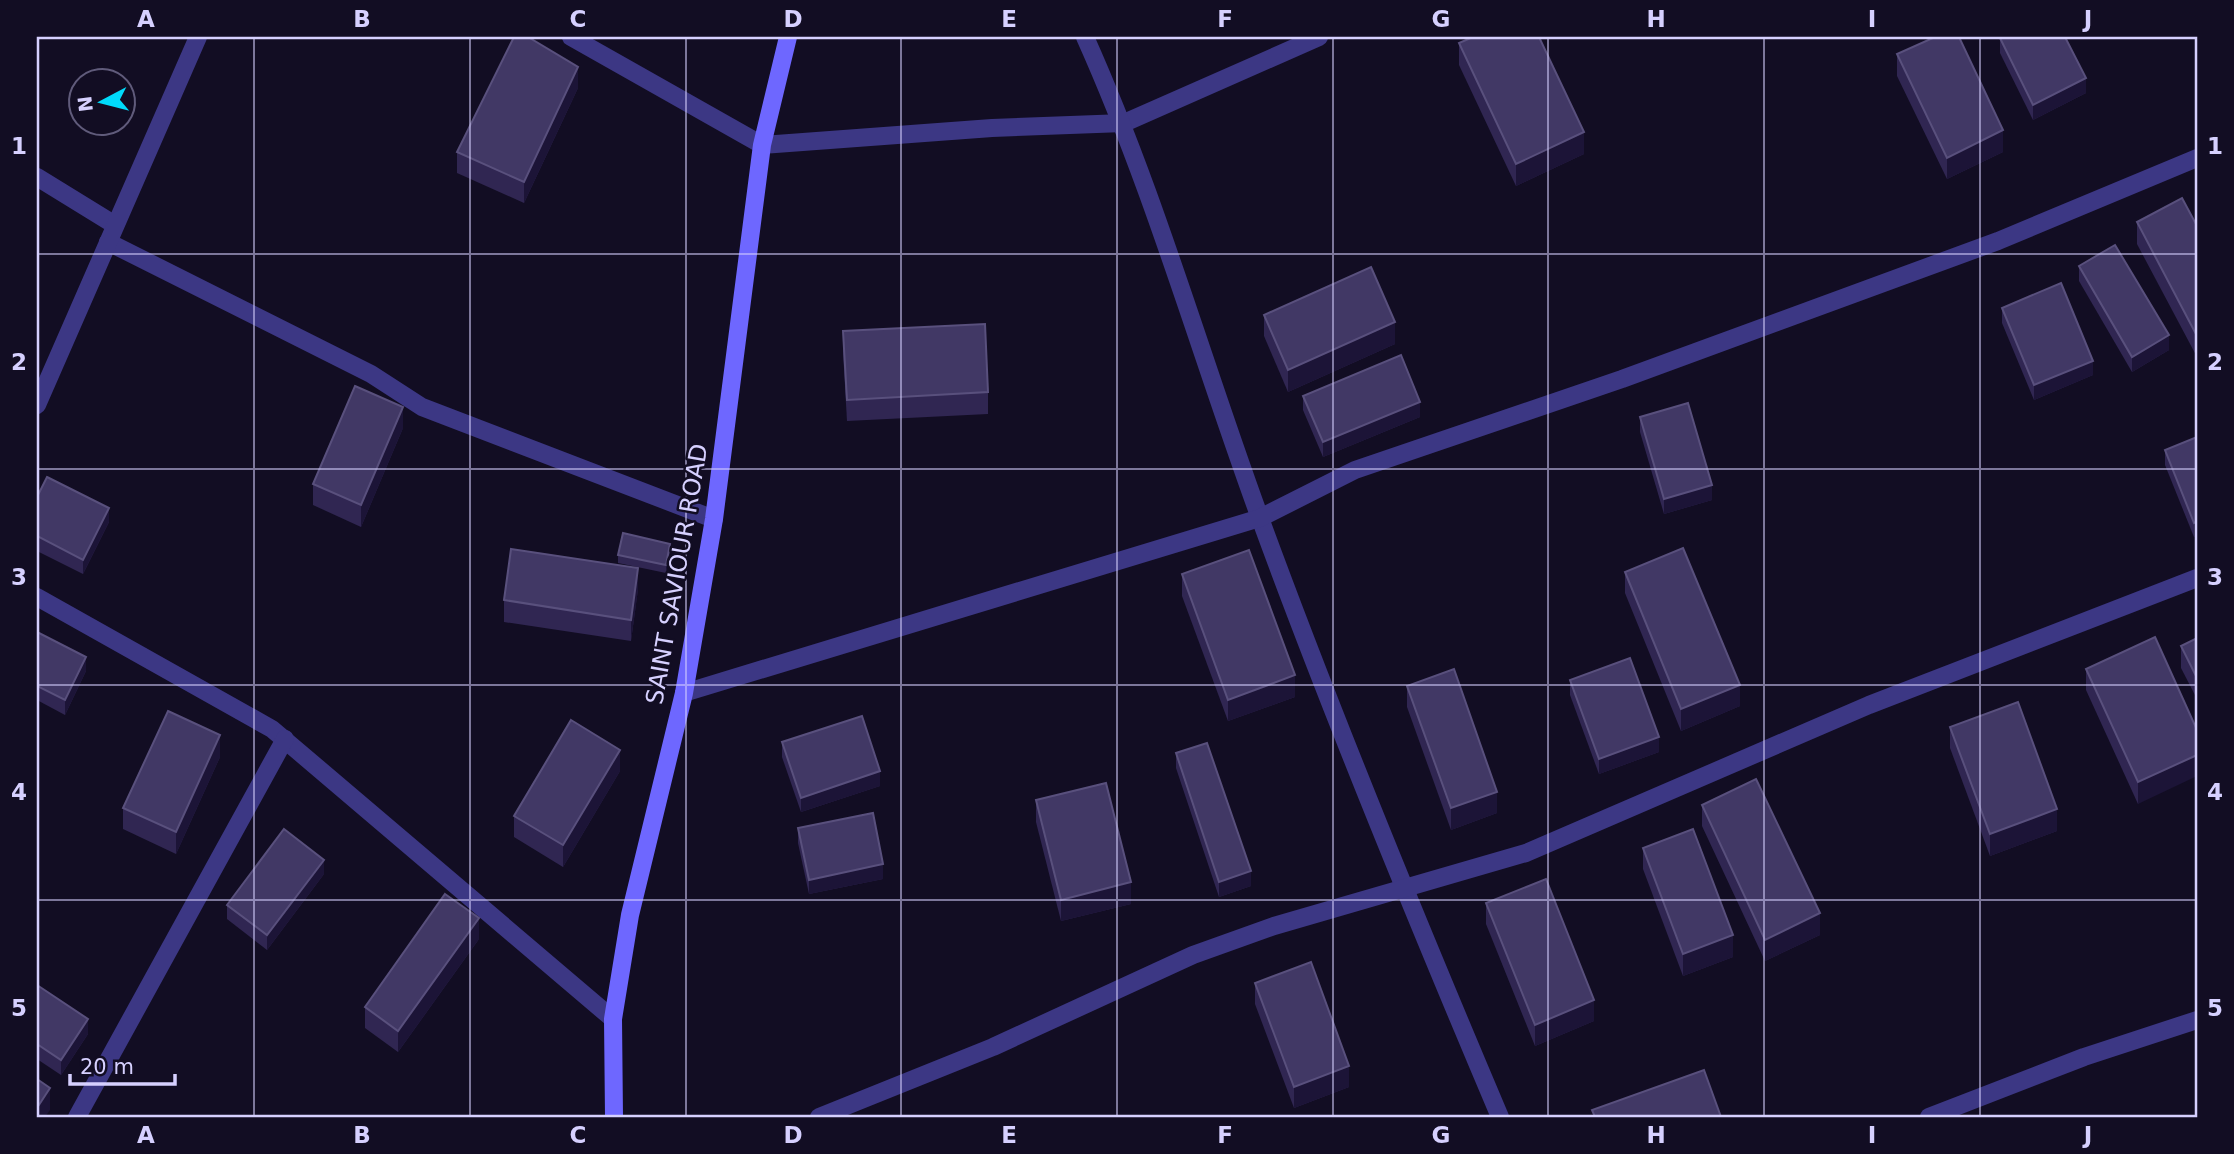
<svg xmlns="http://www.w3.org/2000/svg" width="2234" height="1154" font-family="'DejaVu Sans',sans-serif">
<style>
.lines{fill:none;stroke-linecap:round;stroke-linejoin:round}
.street{stroke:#3c3784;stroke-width:18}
.secondary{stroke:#6e67ff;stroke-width:18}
.wall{fill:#302652}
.shaded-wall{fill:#1c1437}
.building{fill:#413865;stroke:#59507d;stroke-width:2}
.grid{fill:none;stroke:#d6d0ff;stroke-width:2;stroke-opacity:0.55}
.labels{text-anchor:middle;stroke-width:5;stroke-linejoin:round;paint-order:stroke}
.street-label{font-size:24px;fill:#d6d0ff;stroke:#120d23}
.neatline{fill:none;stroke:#d6d0ff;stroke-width:2.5}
.grid-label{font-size:23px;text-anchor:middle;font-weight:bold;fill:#d6d0ff}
</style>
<rect width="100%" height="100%" fill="#120d23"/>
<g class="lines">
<g class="street">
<path d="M571 37 762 145 992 128 1124 123 1319 37"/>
<path d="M1085 37C1155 193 1201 357 1260 518 1334 720 1416 919 1500 1117"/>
<path d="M37 177 115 225"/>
<path d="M108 242 371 374 422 407 714 519"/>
<path d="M37 405 198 37"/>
<path d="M37 597 272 729 613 1019"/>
<path d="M684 693 1260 518 1355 470 1622 379 1998 241 2197 158"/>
<path d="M77 1117 285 739"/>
<path d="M819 1117 993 1047 1193 955 1274 926 1526 853 1869 705 2197 578"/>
<path d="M1929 1117 2084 1057 2197 1020"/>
</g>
<path class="secondary" d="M614 1117 613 1019 630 915 684 693 714 519 762 145 788 37"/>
</g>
<g class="wall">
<path d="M2000 38 2086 93 2033 120 2000 53Z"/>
<path d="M1459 43 1584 154 1516 186 1459 65Z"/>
<path d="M1897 54 2003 152 1947 179 1897 76Z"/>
<path d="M578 88 524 203 457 173V152Z"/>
<path d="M2137 222 2197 226V357L2137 244Z"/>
<path d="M2079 266 2169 350 2132 372 2079 281Z"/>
<path d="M2002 308 2093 375 2034 400 2002 323Z"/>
<path d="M1264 315 1395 344 1288 392 1264 336Z"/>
<path d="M843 331 988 392V414L847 421 843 352Z"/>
<path d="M1303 396 1420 417 1323 457 1303 410Z"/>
<path d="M1640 417 1712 500 1664 514 1640 432Z"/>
<path d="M403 428 361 527 313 505V484Z"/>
<path d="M2197 437V536L2194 537 2165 465V450Z"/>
<path d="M37 497 109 522 83 574 37 551Z"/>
<path d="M670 551 666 573 618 563V555Z"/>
<path d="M1625 572 1740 706 1681 731 1625 593Z"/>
<path d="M1182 574 1295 697 1228 721 1182 596Z"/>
<path d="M638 589 631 641 504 622V600Z"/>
<path d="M37 632 86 671 65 715 37 700Z"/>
<path d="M2197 638V699L2181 668V646Z"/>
<path d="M2086 669 2197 730 2138 804 2086 690Z"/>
<path d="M1570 680 1659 752 1599 774 1570 695Z"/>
<path d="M1407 686 1497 813 1451 830 1407 707Z"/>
<path d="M1950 727 2057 831 1990 856 1950 748Z"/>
<path d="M782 742 880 786 801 812 782 757Z"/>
<path d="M1176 753 1251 886 1219 897 1176 768Z"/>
<path d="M220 757 176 854 123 829V808Z"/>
<path d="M620 771 563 867 514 837V816Z"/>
<path d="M1036 800 1131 904 1061 921 1036 822Z"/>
<path d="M1702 805 1820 935 1765 961 1702 826Z"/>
<path d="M798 828 883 879 809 894 798 843Z"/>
<path d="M1643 848 1733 957 1683 976 1643 869Z"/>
<path d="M324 874 267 950 227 919V905Z"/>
<path d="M1486 903 1594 1021 1535 1046 1486 924Z"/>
<path d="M479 939 398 1052 365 1028V1007Z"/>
<path d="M1255 983 1349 1087 1294 1108 1255 1004Z"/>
<path d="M37 985 88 1034 61 1075 37 1059Z"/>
</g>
<g class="shaded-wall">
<path d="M578 67V88L524 203V182Z"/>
<path d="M2086 78V93L2033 120V105Z"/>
<path d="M2003 130V152L1947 179V158Z"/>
<path d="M1584 132V154L1516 186V164Z"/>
<path d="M1395 322V344L1288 392V370Z"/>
<path d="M2169 335V350L2132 372V357Z"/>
<path d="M2093 361V375L2034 400V385Z"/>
<path d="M1420 402V417L1323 457V442Z"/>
<path d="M403 407V428L361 527V505Z"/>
<path d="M1712 485V500L1664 514V499Z"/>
<path d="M109 508V522L83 574V560Z"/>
<path d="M2197 521V536L2194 537V523Z"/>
<path d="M670 544V551L666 573V565Z"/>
<path d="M638 568V589L631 641V620Z"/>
<path d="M86 657V671L65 715V700Z"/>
<path d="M1295 675V697L1228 721V700Z"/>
<path d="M1740 685V706L1681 731V709Z"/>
<path d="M220 735V757L176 854V832Z"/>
<path d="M1659 737V752L1599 774V759Z"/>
<path d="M620 750V771L563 867V845Z"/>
<path d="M2197 755V776L2138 804V782Z"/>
<path d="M880 771V786L801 812V798Z"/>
<path d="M1497 792V813L1451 830V808Z"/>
<path d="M2057 809V831L1990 856V834Z"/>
<path d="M324 860V874L267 950V935Z"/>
<path d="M883 864V879L809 894V880Z"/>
<path d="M1251 871V886L1219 897V882Z"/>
<path d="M1131 882V904L1061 921V900Z"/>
<path d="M1820 913V935L1765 961V940Z"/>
<path d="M479 918V939L398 1052V1031Z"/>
<path d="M1733 935V957L1683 976V954Z"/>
<path d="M1594 1000V1021L1535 1046V1025Z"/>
<path d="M88 1019V1034L61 1075V1060Z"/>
<path d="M1349 1066V1087L1294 1108V1087Z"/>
<path d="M50 1088V1110L45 1117H37V1108Z"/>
</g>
<g class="building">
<path d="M514 37H528L578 67 524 182 457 152Z"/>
<path d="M1473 37H1539L1584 132 1516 164 1459 43Z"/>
<path d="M1935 37H1959L2003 130 1947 158 1897 54Z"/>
<path d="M2003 37H2065L2086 78 2033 105 2000 38Z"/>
<path d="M2182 198 2197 226V336L2137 222Z"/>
<path d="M2115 245 2169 335 2132 357 2079 266Z"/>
<path d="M1371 267 1395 322 1288 370 1264 315Z"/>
<path d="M2061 283 2093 361 2034 385 2002 308Z"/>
<path d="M985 324 988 392 847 400 843 331Z"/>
<path d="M1401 355 1420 402 1323 442 1303 396Z"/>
<path d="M355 386 403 407 361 505 313 484Z"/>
<path d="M1688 403 1712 485 1664 499 1640 417Z"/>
<path d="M2197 437V521L2194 523 2165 450Z"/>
<path d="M47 477 109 508 83 560 37 536V497Z"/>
<path d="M623 533 670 544 666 565 618 555Z"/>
<path d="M1683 548 1740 685 1681 709 1625 572Z"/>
<path d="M511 549 638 568 631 620 504 600Z"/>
<path d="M1249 550 1295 675 1228 700 1182 574Z"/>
<path d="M37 632 86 657 65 700 37 686Z"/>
<path d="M2155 637 2197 730V755L2138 782 2086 669Z"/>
<path d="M2197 638V678L2181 646Z"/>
<path d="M1630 658 1659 737 1599 759 1570 680Z"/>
<path d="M1454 669 1497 792 1451 808 1407 686Z"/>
<path d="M2018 702 2057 809 1990 834 1950 727Z"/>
<path d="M168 711 220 735 176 832 123 808Z"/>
<path d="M862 716 880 771 801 798 782 742Z"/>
<path d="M571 720 620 750 563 845 514 816Z"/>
<path d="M1207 743 1251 871 1219 882 1176 753Z"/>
<path d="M1756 779 1820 913 1765 940 1702 805Z"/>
<path d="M1106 783 1131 882 1061 900 1036 800Z"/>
<path d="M873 813 883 864 809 880 798 828Z"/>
<path d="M284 829 324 860 267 935 227 905Z"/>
<path d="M1693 829 1733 935 1683 954 1643 848Z"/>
<path d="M1546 879 1594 1000 1535 1025 1486 903Z"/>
<path d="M445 894 479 918 398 1031 365 1007Z"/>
<path d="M1311 962 1349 1066 1294 1087 1255 983Z"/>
<path d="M37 985 88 1019 61 1060 37 1044Z"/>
<path d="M1704 1070 1721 1117H1595L1592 1110Z"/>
<path d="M37 1079 50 1088 37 1108Z"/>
</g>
<path class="grid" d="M254 37V1117M470 37V1117M686 37V1117M901 37V1117M1117 37V1117M1333 37V1117M1548 37V1117M1764 37V1117M1980 37V1117M37 254H2197M37 469H2197M37 685H2197M37 900H2197"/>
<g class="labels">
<g class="street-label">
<text transform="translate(677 574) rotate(-80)" y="8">SAINT SAVIOUR ROAD</text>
</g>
</g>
<rect width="2234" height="1154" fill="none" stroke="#120d23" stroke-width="77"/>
<g transform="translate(102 102) rotate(263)"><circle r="33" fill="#120d23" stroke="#605b7b" stroke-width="2"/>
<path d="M0-5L12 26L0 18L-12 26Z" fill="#00dbfb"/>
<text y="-10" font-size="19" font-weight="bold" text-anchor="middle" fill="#d6d0ff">N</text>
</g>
<path d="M70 1074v10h105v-10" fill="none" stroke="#d6d0ff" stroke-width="3.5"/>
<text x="80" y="1074" font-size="21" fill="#d6d0ff" stroke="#120d23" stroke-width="5" paint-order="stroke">20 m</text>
<rect x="38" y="38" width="2158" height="1078" class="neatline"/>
<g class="grid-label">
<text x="146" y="27">A</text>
<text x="362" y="27">B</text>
<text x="578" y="27">C</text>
<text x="793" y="27">D</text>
<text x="1009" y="27">E</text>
<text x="1225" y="27">F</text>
<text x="1441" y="27">G</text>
<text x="1656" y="27">H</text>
<text x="1872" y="27">I</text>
<text x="2088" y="27">J</text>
<text x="19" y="154">1</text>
<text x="2215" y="154">1</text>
<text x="19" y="370">2</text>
<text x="2215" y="370">2</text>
<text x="19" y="585">3</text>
<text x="2215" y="585">3</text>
<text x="19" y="800">4</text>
<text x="2215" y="800">4</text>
<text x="19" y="1016">5</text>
<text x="2215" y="1016">5</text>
<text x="146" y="1143">A</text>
<text x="362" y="1143">B</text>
<text x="578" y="1143">C</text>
<text x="793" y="1143">D</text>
<text x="1009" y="1143">E</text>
<text x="1225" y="1143">F</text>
<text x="1441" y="1143">G</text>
<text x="1656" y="1143">H</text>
<text x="1872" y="1143">I</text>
<text x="2088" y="1143">J</text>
</g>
</svg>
